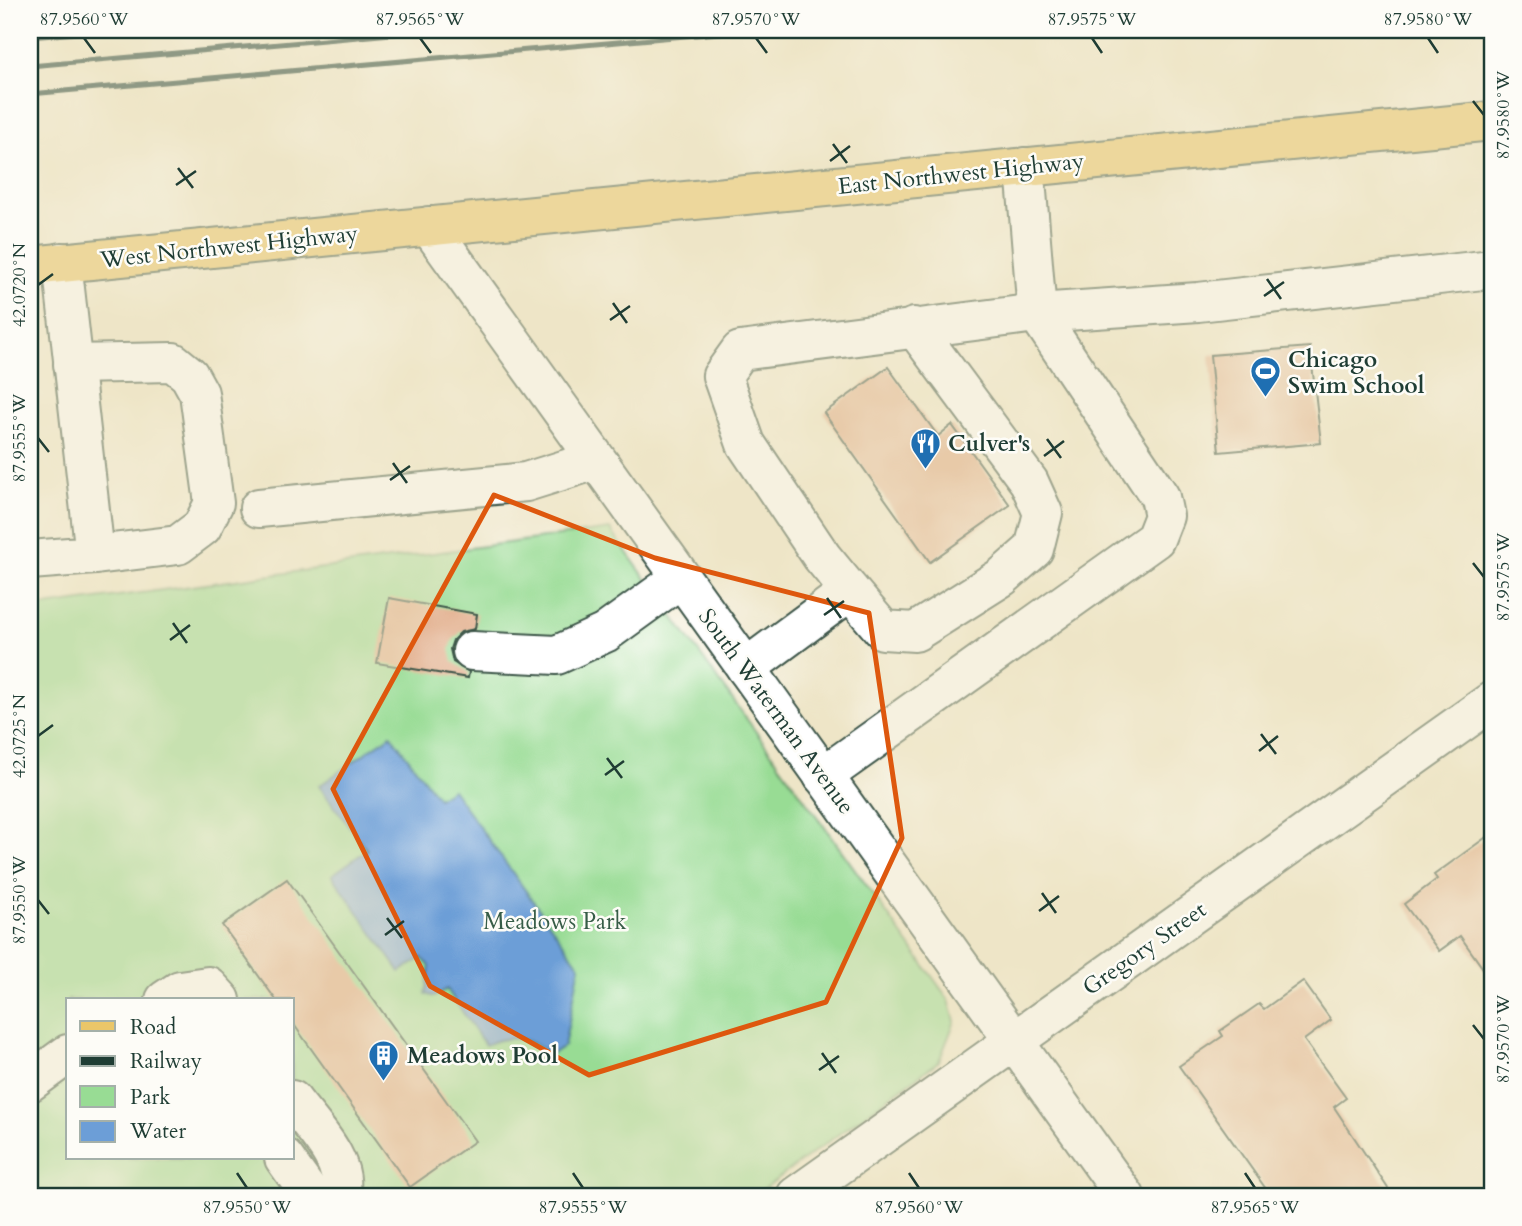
<svg xmlns="http://www.w3.org/2000/svg" width="1522" height="1226" font-family="Cardo,serif">
<style>
.green{fill:#98dc94;stroke:#5c8c64;stroke-width:2;fill-rule:evenodd}
.water{fill:#6c9ed7;stroke:#466e86;stroke-width:2}
.building{fill:#e0a884}
.lines{fill:none;stroke-linecap:round;stroke-linejoin:round}
.minor-casing{stroke:#3e564a;stroke-width:42}
.major-casing{stroke:#3e564a;stroke-width:42}
.minor{stroke:#fff;stroke-width:38}
.major{stroke:#eac669;stroke-width:38}
.rail{stroke:#1f3d34;stroke-width:5}
.marked{fill:none;stroke:#de580e;stroke-width:5;stroke-linejoin:round}
.ticks{fill:none;stroke:#1f3d34;stroke-width:2.5}
.labels{text-anchor:middle;stroke-width:5;stroke-linejoin:round;paint-order:stroke}
.street-label{font-size:23px;fill:#1f3d34;stroke:#fdfcf7}
.poi-label{font-size:23px;font-weight:bold;fill:#1f3d34;stroke:#fdfcf7;text-anchor:start}
.park-label{font-size:23px;fill:#375d47;stroke:#fdfcf7}
.neatline{fill:none;stroke:#1f3d34;stroke-width:2.5}
.ticks-label{font-size:18px;text-anchor:middle;fill:#1f3d34}
</style>
<rect width="100%" height="100%" fill="#fdfcf7"/>
<filter id="ink" filterUnits="userSpaceOnUse"><feTurbulence type="fractalNoise" baseFrequency=".0143" numOctaves="2"/><feDisplacementMap in="SourceGraphic" scale="14" xChannelSelector="R" yChannelSelector="G"/><feConvolveMatrix kernelMatrix="1 2 1 2 8 2 1 2 1" color-interpolation-filters="sRGB"/></filter>
<filter id="wash" filterUnits="userSpaceOnUse"><feTurbulence type="fractalNoise" baseFrequency=".00686" numOctaves="4" result="noise"/><feDisplacementMap in="SourceGraphic" scale="28" xChannelSelector="R" yChannelSelector="G"/><feGaussianBlur stdDeviation="1.57" result="paint"/><feColorMatrix in="noise" values="0 0 0 0 0 0 0 0 0 0 0 0 0 0 0 0 0 1.4 0 .05"/><feComposite in="paint" operator="in"/></filter>
<g filter="url(#wash)">
<rect width="100%" height="100%" fill="#eee5c7"/>
<path class="green" d="M610 529 949 1000 955 1021 939 1061 754 1196H30V608ZM68 1000H292V1158H68Z"/>
<path class="water" d="M391 735 438 798 452 789 580 966 564 1046 550 1055C529 1037 511 1034 485 1045L447 989 434 997 426 994 430 966 422 958 400 972 332 875 367 850 319 786Z"/>
<g id="blocks">
<g class="building">
<path d="M1310 347 1321 443 1219 452 1210 355Z"/>
<path d="M888 367 938 436 952 425 1010 505 930 562 824 413Z"/>
<path d="M389 598 477 614 475 629 461 632 453 640 450 649 453 662 469 672 468 678 377 663Z"/>
<path d="M1492 833V981L1460 936 1439 951 1404 904 1437 879 1434 875Z"/>
<path d="M287 879 475 1141 410 1187 292 1022V1000H276L222 925Z"/>
<path d="M1303 981 1331 1020 1304 1040 1346 1098 1334 1107 1393 1196H1271L1179 1066 1223 1036 1220 1031 1259 1004 1264 1009Z"/>
</g>
</g>
</g>
<g filter="url(#ink)">
<use href="#blocks" fill-opacity="0" stroke="#3e564a" stroke-width="2"/>
<g class="lines">
<defs>
<g id="minor">
<path d="M429 226 1125 1196"/>
<path d="M73 364 173 362 189 375 199 393 214 503 202 527 178 545 95 555"/>
<path d="M259 508 526 482 596 460"/>
<path d="M30 560 95 555 62 262"/>
<path d="M850 591 883 630 915 632 1002 577 1034 549 1043 513 1029 482 914 327"/>
<path d="M472 651 557 655 605 633 681 578"/>
<path d="M746 668 850 591 822 557 746 444 722 376 740 351 1037 313 1198 302 1492 269"/>
<path d="M823 776 1155 539 1164 516 1160 497 1037 313 1025 167"/>
<path d="M165 1000 180 990 208 986 221 1000"/>
<path d="M30 1082 68 1054"/>
<path d="M292 1100C312 1127 349 1161 340 1196"/>
<path d="M284 1158 311 1196"/>
<path d="M796 1196 1492 701"/>
</g>
<path id="major" d="M30 266 1492 121"/>
</defs>
<use href="#minor" class="minor-casing"/>
<use href="#major" class="major-casing"/>
<use href="#minor" class="minor"/>
<use href="#major" class="major"/>
<g class="rail">
<path d="M30 37 115 30"/>
<path d="M30 66 437 30"/>
<path d="M30 94 753 30"/>
</g>
</g>
</g>
<path d="M0 0H1522V1226H0ZM494 495 655 558 869 613 902 838 826 1002 589 1075 430 986 333 789Z" fill="#eee5c7" fill-opacity=".55" fill-rule="evenodd"/>
<path class="marked" d="M494 495 655 558 869 613 902 838 826 1002 589 1075 430 986 333 789Z"/>
<path class="ticks" d="M84 38 95 53M420 38 431 53M756 38 767 53M1092 38 1102 53M1428 38 1438 53M1473 101 1484 115M833 144 847 163M830 161 850 146M178 168 193 188M176 185 196 171M1267 279 1281 299M38 285 53 274M1264 296 1284 282M613 303 627 323M610 320 630 306M38 438 49 452M1047 439 1061 458M1044 456 1064 441M393 463 407 483M390 480 410 466M1473 563 1484 577M827 598 841 618M824 615 844 601M173 623 187 643M170 640 190 625M1261 734 1276 754M38 736 53 725M1259 751 1278 736M607 758 622 778M605 775 624 761M1042 893 1056 913M38 900 49 914M1039 911 1059 896M387 918 402 938M385 935 404 921M1473 1025 1484 1039M822 1053 836 1073M819 1070 839 1056M237 1173 247 1188M573 1173 583 1188M909 1173 919 1188M1245 1173 1255 1188"/>
<defs>
<symbol id="stadium-pin" viewBox="-11 -11 22 30"><path d="M0 17L-7.5 6A9.5 9.5 0 1 1 7.5 6Z" fill="#1f6fb2" stroke="#fdfcf7"/><path d="M0-5a6.5 5 0 1 0 0 10a6.5 5 0 1 0 0-10ZM-3.5-1.8h7v3.6h-7Z" fill="#fff"/></symbol>
<symbol id="restaurant-pin" viewBox="-11 -11 22 30"><path d="M0 17L-7.5 6A9.5 9.5 0 1 1 7.5 6Z" fill="#1f6fb2" stroke="#fdfcf7"/><path d="M-5-6h1v4h1v-4h1v4h1v-4h1v5L-1.5 .5V6h-2V.5L-5-1ZM5-6V6H3V1.5H1.5Q1.5-4 5-6Z" fill="#fff"/></symbol>
<symbol id="building-pin" viewBox="-11 -11 22 30"><path d="M0 17L-7.5 6A9.5 9.5 0 1 1 7.5 6Z" fill="#1f6fb2" stroke="#fdfcf7"/><path d="M-4-6H4V6H1V3H-1V6H-4ZM-2.5-4.3h1.7v1.8h-1.7ZM.8-4.3h1.7v1.8H.8ZM-2.5-1h1.7V.8h-1.7ZM.8-1h1.7V.8H.8Z" fill="#fff"/></symbol>
</defs>
<g fill-rule="evenodd">
<use href="#stadium-pin" x="1248" y="354" width="35" height="47"/>
<use href="#restaurant-pin" x="908" y="426" width="35" height="47"/>
<use href="#building-pin" x="366" y="1038" width="35" height="47"/>
</g>
<g class="labels">
<g class="street-label">
<text transform="translate(961 173) rotate(-6)" y="8">East Northwest Highway</text>
<text transform="translate(229 246) rotate(-6)" y="8">West Northwest Highway</text>
<text transform="translate(777 711) rotate(54)" y="8">South Waterman Avenue</text>
<text transform="translate(1144 948) rotate(-35)" y="8">Gregory Street</text>
</g>
<g class="poi-label">
<text x="1288" y="367">Chicago<tspan x="1288" dy="26">Swim School</tspan></text>
<text x="948" y="451">Culver's</text>
<text x="407" y="1063">Meadows Pool</text>
</g>
<g class="park-label">
<text x="555" y="929">Meadows Park</text>
</g>
</g>
<rect width="1522" height="1226" fill="none" stroke="#fdfcf7" stroke-width="77"/>
<rect x="66" y="998" width="228" height="161" fill="#fdfcf7" stroke="#a4b0a9" stroke-width="2"/>
<rect x="80" y="1021" width="35" height="10" fill="#eac669" stroke="#a4b0a9" stroke-width="2"/>
<text x="130" y="1034" font-size="21" fill="#1f3d34">Road</text>
<rect x="80" y="1056" width="35" height="10" fill="#1f3d34" stroke="#a4b0a9" stroke-width="2"/>
<text x="130" y="1068" font-size="21" fill="#1f3d34">Railway</text>
<rect x="80" y="1086" width="35" height="21" fill="#98dc94" stroke="#a4b0a9" stroke-width="2"/>
<text x="130" y="1104" font-size="21" fill="#1f3d34">Park</text>
<rect x="80" y="1121" width="35" height="21" fill="#6c9ed7" stroke="#a4b0a9" stroke-width="2"/>
<text x="130" y="1138" font-size="21" fill="#1f3d34">Water</text>
<rect x="38" y="38" width="1446" height="1150" class="neatline"/>
<g class="ticks-label">
<text x="84" y="25">87.9560°W</text>
<text x="420" y="25">87.9565°W</text>
<text x="756" y="25">87.9570°W</text>
<text x="1092" y="25">87.9575°W</text>
<text x="1428" y="25">87.9580°W</text>
<text transform="translate(1503 115) rotate(-90)" y="6">87.9580°W</text>
<text transform="translate(19 285) rotate(-90)" y="6">42.0720°N</text>
<text transform="translate(19 438) rotate(-90)" y="6">87.9555°W</text>
<text transform="translate(1503 577) rotate(-90)" y="6">87.9575°W</text>
<text transform="translate(19 736) rotate(-90)" y="6">42.0725°N</text>
<text transform="translate(19 900) rotate(-90)" y="6">87.9550°W</text>
<text transform="translate(1503 1039) rotate(-90)" y="6">87.9570°W</text>
<text x="247" y="1213">87.9550°W</text>
<text x="583" y="1213">87.9555°W</text>
<text x="919" y="1213">87.9560°W</text>
<text x="1255" y="1213">87.9565°W</text>
</g>
</svg>
